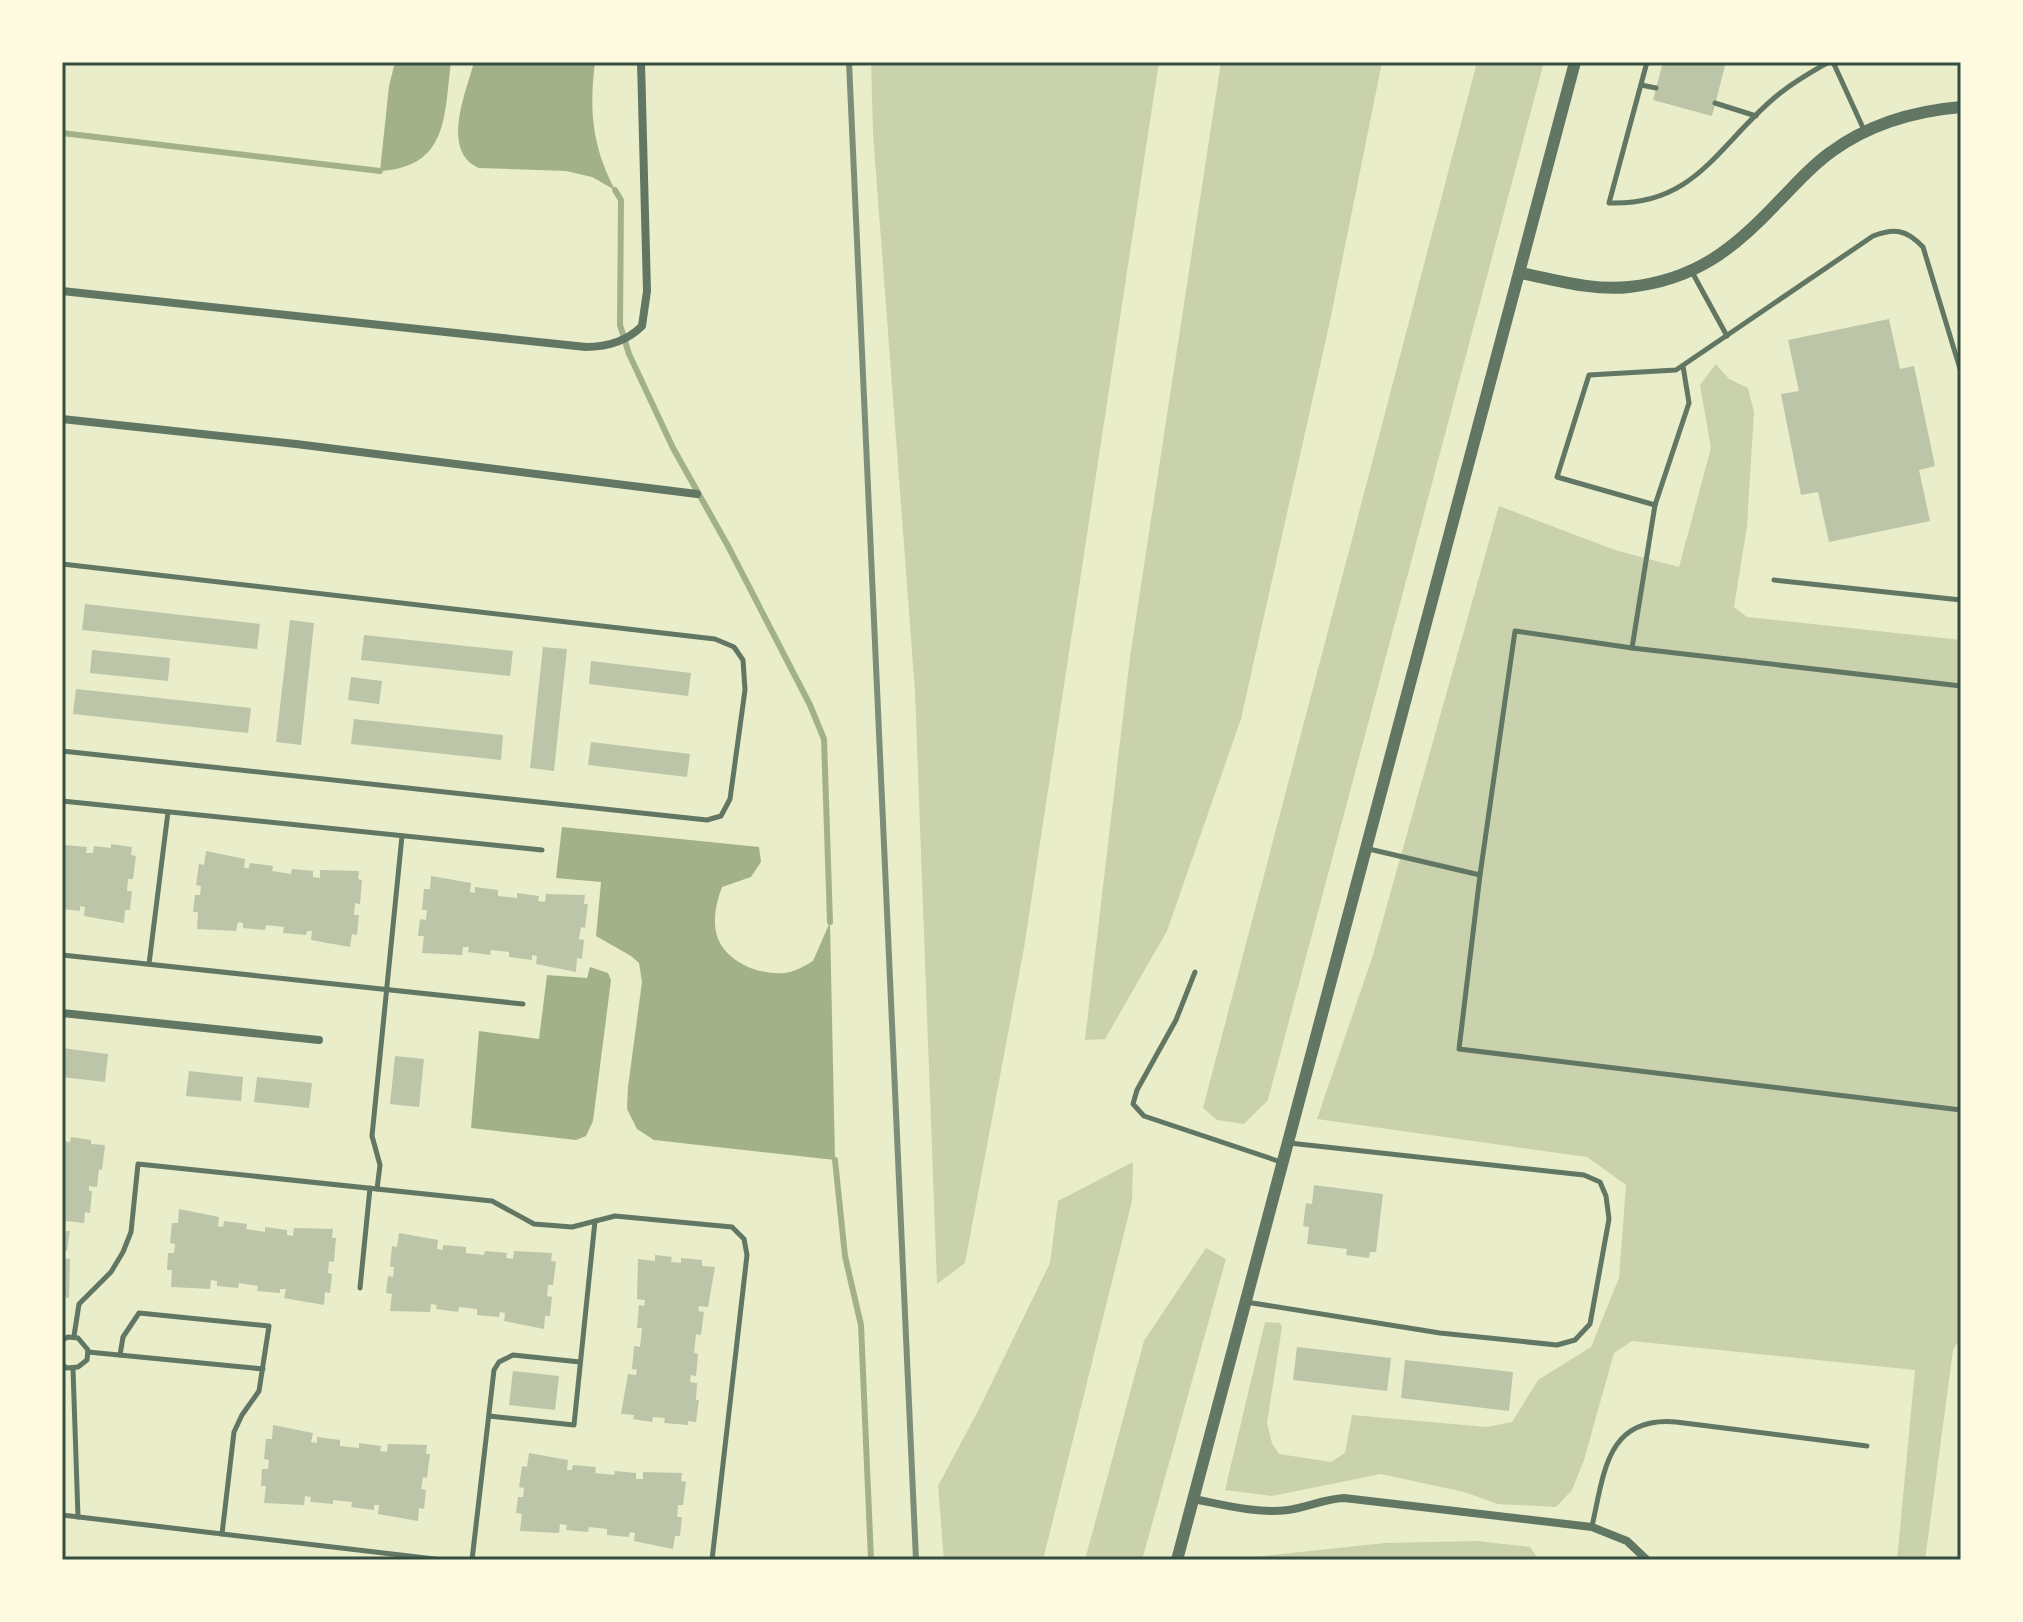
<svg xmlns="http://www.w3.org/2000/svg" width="2023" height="1622" font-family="Helvetica,sans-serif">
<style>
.green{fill:#cad2ad}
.water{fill:#a3b18a}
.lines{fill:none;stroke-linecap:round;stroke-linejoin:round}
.stream{stroke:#a3b18a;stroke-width:6}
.building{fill:#bcc5a7}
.service{stroke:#617663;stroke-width:5}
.minor{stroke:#617663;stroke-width:8}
.tertiary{stroke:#617663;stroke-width:12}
.rail{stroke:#7c8e77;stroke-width:6}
.neatline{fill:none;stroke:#344e41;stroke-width:3}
</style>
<rect width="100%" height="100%" fill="#e9edc9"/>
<g class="green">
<path d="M871 62H1159L1024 948 965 1263 937 1284 915 691 873 133Z"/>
<path d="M1221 62H1382L1330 321 1241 719 1167 931 1105 1039 1085 1040 1130 657Z"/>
<path d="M1477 62H1544L1268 1100 1244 1124 1217 1120 1203 1108Z"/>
<path d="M1716 364 1729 379 1748 388 1754 412 1747 526 1734 607 1747 617 1961 640V1336L1953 1350 1925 1560H1897L1915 1370 1632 1341 1614 1353 1584 1460 1572 1490 1556 1507 1498 1504 1464 1492 1381 1474 1272 1496 1225 1490 1265 1322 1280 1323 1282 1327 1267 1423 1272 1443 1279 1454 1331 1462 1345 1453 1352 1415 1487 1427 1512 1422 1538 1380 1591 1347 1619 1278 1626 1185 1587 1157 1317 1119 1373 955 1499 506 1615 550 1679 567 1711 448 1700 385Z"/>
<path d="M1133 1162 1132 1201 1043 1560H944L938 1486 979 1409 1050 1263 1058 1201Z"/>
<path d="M1206 1248 1226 1259 1142 1560H1085L1144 1341Z"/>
<path d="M1477 1541 1530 1547 1539 1560H1226L1385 1543Z"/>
</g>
<g class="water">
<path d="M395 62H451C444 115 449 167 380 171L389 86Z"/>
<path d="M474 62H595C589 111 592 145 615 190L592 177 566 171 479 168C440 151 466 93 474 62Z"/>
<path d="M562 827 759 847 761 862 751 877 722 887C708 925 713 953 753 969 762 972 780 975 790 972 798 970 806 965 813 961L830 922 835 1160 654 1140 637 1129 627 1109 628 1087 642 982 639 963 631 956 596 936 601 882 556 878Z"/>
<path d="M590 967 608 973 611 980 593 1121 586 1136 576 1140 471 1128 479 1031 539 1039 547 975 587 978Z"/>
</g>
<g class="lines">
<g class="stream">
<path d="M62 133 380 171"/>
<path d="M615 190 621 200 620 325 629 354 673 448 728 546 810 705 824 739 830 922"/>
<path d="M835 1160 845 1256 861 1325 871 1560"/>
</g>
</g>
<g class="building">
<path d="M1663 62H1726L1712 116 1653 100Z"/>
<path d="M1889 319 1900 369 1914 366 1935 466 1919 470 1930 521 1829 542 1818 492 1801 495 1781 394 1799 391 1788 340Z"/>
<path d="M85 604 260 624 257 649 82 630Z"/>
<path d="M290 620 314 623 301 745 276 742Z"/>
<path d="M364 635 513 651 510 676 361 660Z"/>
<path d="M543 647 567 649 554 771 530 768Z"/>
<path d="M92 650 170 658 168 681 90 673Z"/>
<path d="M591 661 691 673 688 696 589 684Z"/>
<path d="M351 677 382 681 379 704 348 700Z"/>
<path d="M76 689 251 708 248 733 73 714Z"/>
<path d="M354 719 503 735 501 760 351 744Z"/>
<path d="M591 742 690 754 687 777 588 765Z"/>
<path d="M111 844 132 847 131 855 136 856 133 879H128L127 891H132L130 910H125L124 923 84 916 85 907 80 906V911L62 909V849H65V845L87 847 86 853H93L94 846 111 848Z"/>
<path d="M206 851 245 859 244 868H249L250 863 273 866 272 871 291 874 292 869 313 871V877L320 878V870L359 871 358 879 362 880 360 904 355 903 354 915H359L357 935 352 934 350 947 311 940 312 931H307L306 935 283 933 284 927 266 925 265 930 243 928V923L238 922 236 931 197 929 198 912H193L195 895H200L201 886 196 885 199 864 204 865Z"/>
<path d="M431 876 471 883 470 892 475 893V887L498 890V896L517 898V893L539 896 538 901 545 902 546 894 585 895 584 904H588L585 928 581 927 579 939 584 940 582 959 577 958 576 972 536 964 537 956 532 955V960L509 957V952L491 950 490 955 468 952 469 947H463L462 955 422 953 424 936H418L420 919 426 920 427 910H422L424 889H430Z"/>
<path d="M62 1048 108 1054 105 1082 62 1077Z"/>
<path d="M395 1056 424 1059 419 1107 390 1104Z"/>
<path d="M189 1071 243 1077 241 1101 186 1096Z"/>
<path d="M257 1077 312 1083 309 1108 254 1102Z"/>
<path d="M71 1137 91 1140V1144L105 1145 102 1170 99 1169 97 1187 89 1186V1191H92L90 1213 85 1212 84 1223 66 1221 65 1231H70L67 1251H62V1141L70 1142Z"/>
<path d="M1314 1185 1383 1194 1376 1252H1370L1369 1258 1346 1255 1347 1249 1307 1244 1309 1227 1303 1226 1306 1203 1312 1204Z"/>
<path d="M179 1209 219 1217 218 1226 223 1227 224 1221 247 1224 246 1229 265 1232V1227L287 1230V1235L293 1236 294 1228 333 1229 332 1238H336L334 1262 329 1261 328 1273 332 1274 330 1293 325 1292 324 1305 284 1298 286 1289H280V1293L257 1291 258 1286 239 1283 238 1288 217 1286V1281L211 1280 210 1289 171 1287 172 1270H167L168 1253H174L175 1244 170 1243 172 1223H178Z"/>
<path d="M399 1233 438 1240 437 1249 443 1250V1245L466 1247V1253L484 1255 485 1251 507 1253 506 1258 513 1259 514 1251 552 1253 551 1261 556 1262 553 1285H548L547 1296 552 1297 550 1316H545L544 1329 504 1321 505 1313 500 1312 499 1317 477 1315V1309L459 1307 458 1312 436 1309 437 1305 431 1304 430 1312 390 1311 392 1294 386 1293 388 1276 393 1277 394 1267H390L392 1246 397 1247Z"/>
<path d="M655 1255 672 1257 671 1262 681 1263V1258L702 1260V1266L715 1267 708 1307 699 1306 698 1311 704 1312 701 1335 696 1334 694 1353 698 1354 696 1376 691 1375 690 1382 697 1383 696 1400H699L696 1422 688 1421V1425L664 1423 665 1418 653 1417 652 1422 633 1419 634 1415 621 1414 628 1374 636 1375 637 1370 632 1369 634 1346 640 1347 642 1328H637L639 1305 644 1306 645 1300 637 1299 638 1259 655 1261Z"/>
<path d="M62 1258 70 1259 69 1298 62 1297Z"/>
<path d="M1297 1347 1391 1358 1387 1391 1293 1380Z"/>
<path d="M1405 1360 1513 1372 1509 1411 1401 1398Z"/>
<path d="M513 1371 559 1376 555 1410 509 1405Z"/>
<path d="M273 1425 313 1433 311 1442 317 1443V1437L340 1440V1446L359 1448V1443L381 1446 380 1451 387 1452 388 1444 427 1445 426 1454H430L427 1478 423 1477 421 1489 426 1490 424 1509 419 1508 418 1521 378 1514 379 1505H374V1510L351 1507 352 1502 333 1500V1504L310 1502 311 1497 305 1496 304 1505 264 1503 266 1486H261L262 1469H268L269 1460 264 1459 266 1439H272Z"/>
<path d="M529 1453 568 1460 567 1470H572L573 1465 596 1467 595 1473 614 1475 615 1471 636 1473V1479H643V1472L682 1473 681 1481 686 1482 683 1505H678L677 1517H682L680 1536H675L673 1549 634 1541 635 1533 630 1532 629 1537 607 1535V1529L589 1527 588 1532 566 1530 567 1525 560 1524 559 1533 520 1531 522 1514 516 1513 518 1497H523L524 1488 519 1487 522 1466 527 1467Z"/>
</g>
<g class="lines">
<g class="service">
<path d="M1647 62 1609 203C1694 206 1717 147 1773 99 1790 84 1809 73 1829 62"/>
<path d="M1833 62 1864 130"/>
<path d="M1641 85 1656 88"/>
<path d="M1715 103 1756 116"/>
<path d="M1692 272 1727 336"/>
<path d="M1683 366 1689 403 1655 505 1557 477 1589 375 1676 370 1873 236C1894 228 1906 229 1923 247L1961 372"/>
<path d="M62 564 715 639 734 647 743 660 745 690 730 799 721 816 707 820 62 751"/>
<path d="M1774 580 1961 600"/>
<path d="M1632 648 1655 505"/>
<path d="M1961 686 1632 648 1515 631 1480 875 1459 1049 1961 1110"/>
<path d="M62 801 542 850"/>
<path d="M1369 849 1480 875"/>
<path d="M62 955 523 1004"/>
<path d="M149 964 168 812"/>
<path d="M1195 972 1176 1020 1137 1090 1133 1104 1144 1116 1281 1162"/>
<path d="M377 1189 380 1165 372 1136 402 836"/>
<path d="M360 1288 370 1188"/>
<path d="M1246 1302 1440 1333 1557 1345 1575 1340 1590 1324 1609 1219 1606 1196 1600 1182 1584 1175 1289 1143"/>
<path d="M74 1336 79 1304 111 1272 123 1252 131 1232 138 1164 492 1201 534 1224 572 1227 615 1216 732 1227 744 1239 747 1255 712 1560"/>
<path d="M62 1340 68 1337 78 1338 88 1350 87 1360 78 1367 67 1368 62 1365"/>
<path d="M88 1352 263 1369"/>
<path d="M120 1355 123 1337 139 1313 269 1326 259 1391 242 1415 234 1432 222 1534"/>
<path d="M73 1369 78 1517"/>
<path d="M489 1416 574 1425 595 1221"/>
<path d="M62 1515 443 1560"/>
<path d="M1592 1526C1604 1474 1606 1416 1676 1422L1867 1446"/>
<path d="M472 1560 494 1370 499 1362 513 1355 580 1362"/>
</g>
<g class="minor">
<path d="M62 291 586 347C607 347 627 341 642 326L647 291 641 62"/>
<path d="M62 419 296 444 697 494"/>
<path d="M62 1013 319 1040"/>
<path d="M1194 1499C1224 1505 1258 1514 1288 1510 1308 1507 1324 1499 1344 1498L1592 1527 1627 1541 1647 1560"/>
</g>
<g class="tertiary">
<path d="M1521 273C1555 280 1594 291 1629 287 1695 280 1734 249 1778 202 1795 185 1811 166 1831 152 1869 124 1914 111 1961 107"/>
<path d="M1177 1560 1575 62"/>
</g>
<path class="rail" d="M849 62 916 1560"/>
</g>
<rect width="2023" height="1622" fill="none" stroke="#fefae0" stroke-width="128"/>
<rect x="64" y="64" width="1895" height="1494" class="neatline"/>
</svg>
